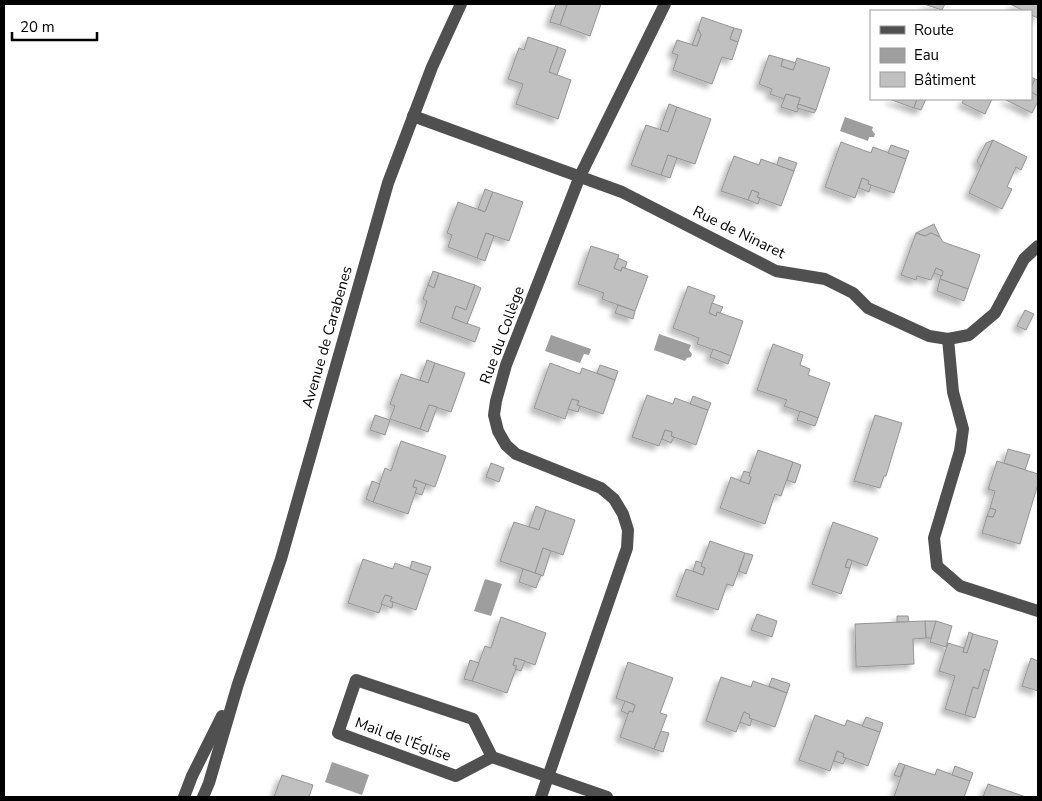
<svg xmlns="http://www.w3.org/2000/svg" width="1042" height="801" font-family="'Nunito Sans',sans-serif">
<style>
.water{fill:#9e9e9e}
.building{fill:#c0c0c0;stroke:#949494;filter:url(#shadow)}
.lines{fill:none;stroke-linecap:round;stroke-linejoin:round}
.minor{stroke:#505050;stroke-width:12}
.labels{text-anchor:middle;stroke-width:4;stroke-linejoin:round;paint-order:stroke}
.street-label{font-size:15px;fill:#000;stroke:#fff}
</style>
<defs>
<filter id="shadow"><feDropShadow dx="-4.5" dy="4.5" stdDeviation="2.5" flood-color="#0004"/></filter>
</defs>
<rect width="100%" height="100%" fill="#fff"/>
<g class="water">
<path d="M845 117 873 127 872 130 875 134 874 137H869L868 141 840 131Z"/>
<path d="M659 334 691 345 689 350 692 354 691 357 687 358 685 361 654 350Z"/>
<path d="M551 335 591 349 589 355 584 354 580 363 545 351Z"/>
<path d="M485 579 502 584 491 616 474 611Z"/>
<path d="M332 762 369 775 362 795 325 782Z"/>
</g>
<g class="building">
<path d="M556 4 567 5 560 25 550 22Z"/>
<path d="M563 4H601L590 36 560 25 567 5Z"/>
<path d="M924 4H945L942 10Z"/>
<path d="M1012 4H1038V18L1031 15V11H1024L1012 5Z"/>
<path d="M702 17 734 28 730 39 738 42 732 60 722 57 712 84 673 70 678 55 672 53 677 40 697 46 701 35 698 29Z"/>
<path d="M734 28 742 30 738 42 730 39Z"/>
<path d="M698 29 701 35 697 46 692 45Z"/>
<path d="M528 37 558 47 549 72 571 80 558 119 516 104 523 84 508 79 519 48 524 50Z"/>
<path d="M558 47 566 50 557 75 549 72Z"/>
<path d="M769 55 783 59 781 66 793 70 797 58 830 68 816 110 798 104 800 98 786 94 784 99 770 94 772 89 759 84Z"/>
<path d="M783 59 796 63 793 70 781 66Z"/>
<path d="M1031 77 1035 79 1031 88Z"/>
<path d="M1035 79 1038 80V96L1031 92V88Z"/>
<path d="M1031 92 1038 96V101L1032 113 1004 99H1031Z"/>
<path d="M786 94 800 98 797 108H799L797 112 781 107Z"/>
<path d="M889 99H917L914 108Z"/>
<path d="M917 99H926L921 110 914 108Z"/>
<path d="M964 99H992L985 114 962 103Z"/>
<path d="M669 104 677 107 668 132 660 130Z"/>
<path d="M798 104 816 110 814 113 797 108Z"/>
<path d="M677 107 711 119 695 164 668 155 661 175 631 165 646 125 668 132Z"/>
<path d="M993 140 981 167 977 161 986 143Z"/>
<path d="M993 140 1027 157 1021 170 1016 167 1007 187 1012 189 1002 209 969 193Z"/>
<path d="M841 142 871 153 873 147 906 159 894 193 868 184 869 181 862 178 855 198 825 187Z"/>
<path d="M891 145 909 151 906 159 888 153Z"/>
<path d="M668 155 677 158 670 178 661 175Z"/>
<path d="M734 156 759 165 761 159 794 171 781 206 757 197 759 193 752 190 748 200 721 191Z"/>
<path d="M779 157 797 163 794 171 777 165Z"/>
<path d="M862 178 869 181 868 184 871 185 869 192 859 188Z"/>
<path d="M485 189 493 192 485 212 478 209Z"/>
<path d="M752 190 759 193 757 197 760 198 758 204 748 200Z"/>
<path d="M493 192 523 202 509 241 486 233 477 258 448 247 452 235 447 233 458 202 485 212Z"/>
<path d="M934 224 940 237 931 233 925 236 916 233Z"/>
<path d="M486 233 494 236 485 261 477 258Z"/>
<path d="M916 233 925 236 931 233 940 237 943 242 980 255 968 289 940 279 943 271 936 268 931 280 917 276 916 280 901 275Z"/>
<path d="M591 246 619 255 614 268 621 271 622 267 648 276 635 311 602 299 604 293 578 284Z"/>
<path d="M618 258 627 262 625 268 622 267 621 271 614 268Z"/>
<path d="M936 268 943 271 942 276 934 273Z"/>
<path d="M433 271 439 273 434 288 428 285Z"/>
<path d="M439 273 475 285 466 310 456 306 452 318 480 328 475 342 420 322 427 301 423 299 428 285 434 288Z"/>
<path d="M940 279 968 289 964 301 937 291Z"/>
<path d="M475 285 481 288 467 324 452 318 456 306 466 310Z"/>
<path d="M688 286 715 296 709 313 716 316 717 312 743 321 731 356 697 344 699 338 673 328Z"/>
<path d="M712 303 723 307 720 313 717 312 716 316 709 313Z"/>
<path d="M618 305 635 311 633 319 615 313Z"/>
<path d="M1025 310 1034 314 1026 330 1017 326Z"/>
<path d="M773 344 803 355 800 365 810 369 808 375 830 383 818 418 784 406 787 400 757 390Z"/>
<path d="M713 349 731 356 728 364 710 357Z"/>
<path d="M427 360 435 363 428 383 420 380Z"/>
<path d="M435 363 465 373 451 412 429 405 420 429 390 419 395 406 390 404 401 374 428 383Z"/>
<path d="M550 363 580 374 582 368 615 380 603 414 577 405 579 401 572 399 565 419 534 408Z"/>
<path d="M600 365 618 371 615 380 597 373Z"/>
<path d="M647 395 673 404 675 398 708 410 696 445 671 436 672 432 665 430 659 446 632 437Z"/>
<path d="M693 396 711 403 708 410 690 404Z"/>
<path d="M572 399 579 401 577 405 580 406 578 412 568 409Z"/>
<path d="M429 405 437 407 428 432 420 429Z"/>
<path d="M800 411 818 418 815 426 797 420Z"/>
<path d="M375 415 390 420 385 435 370 430Z"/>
<path d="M875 415 902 423 886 476H884L880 488 854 481Z"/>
<path d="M665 430 672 432 671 436 674 437 671 443 662 439Z"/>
<path d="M401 441 446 456 435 487 415 480 413 487 417 488 408 514 373 502 385 468 391 471Z"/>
<path d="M1008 449 1030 455 1025 470 1004 463Z"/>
<path d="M758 450 793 462 781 496 775 494 765 524 720 508 731 477 749 484 751 477 749 476Z"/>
<path d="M997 461 1038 474V484L1020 544 982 533 987 516 993 517 996 510 990 508 995 491 988 489Z"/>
<path d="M793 462 801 465 795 483 787 480Z"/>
<path d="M491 463 504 468 499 482 486 477Z"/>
<path d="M744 471 750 473 749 476 751 477 749 484 740 481Z"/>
<path d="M415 480 426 484 422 495 415 493 417 488 413 487Z"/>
<path d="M372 481 380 484 373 502 366 499Z"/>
<path d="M536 506 546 510 539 530 529 527Z"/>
<path d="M990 508 996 510 993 517 987 516Z"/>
<path d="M546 510 575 520 563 555 543 548 535 573 500 561 514 522 539 530Z"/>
<path d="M833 522 878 538 867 566 848 559 845 567 850 568 841 594 812 584Z"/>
<path d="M710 541 745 553 733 586 727 584 718 610 676 596 686 569 703 575 705 568 701 566Z"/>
<path d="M543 548 551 551 543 576 535 573Z"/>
<path d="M745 553 753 555 746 574 739 571Z"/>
<path d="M363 559 393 569 395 563 428 575 416 610 390 601 392 597 385 595 379 613 348 603Z"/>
<path d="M848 559 852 561 850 568 845 567Z"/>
<path d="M412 561 431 567 428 575 410 569Z"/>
<path d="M696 561 702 563 701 566 705 568 703 575 693 571Z"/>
<path d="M523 569 541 575 536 588 519 582Z"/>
<path d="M385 595 392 597 390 601 393 602 392 608 381 604Z"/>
<path d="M757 614 777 621 772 637 751 630Z"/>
<path d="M897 616H908L909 622H897Z"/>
<path d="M501 617 546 633 535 665 515 658 513 665 517 666 507 693 472 681 485 646 491 648Z"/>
<path d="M925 621H936L931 638H926Z"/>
<path d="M925 621 926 638 913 639 914 664 856 667 855 624Z"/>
<path d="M936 621 952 626 946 647 930 642Z"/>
<path d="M969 632 973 634 967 653 963 652Z"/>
<path d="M973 634 998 641 989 671 984 669 978 689 973 687 965 715 945 709 955 676 939 671 948 643 964 648 963 652 967 653Z"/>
<path d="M515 658 525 661 521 671 515 669 517 666 513 665Z"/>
<path d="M1031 658 1038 661V691L1022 686Z"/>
<path d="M470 660 479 663 472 681 464 679Z"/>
<path d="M628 662 673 678 660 713 667 715 654 749 620 737 629 711 633 712 635 705 616 698Z"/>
<path d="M984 669 989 671 975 718 965 715 973 687 978 689Z"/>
<path d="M721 677 751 687 753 681 787 693 775 727 749 718 750 715 744 712 736 732 706 721Z"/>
<path d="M772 678 790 684 787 693 769 686Z"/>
<path d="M625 701 635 705 633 712 629 711 628 714 621 711Z"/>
<path d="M744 712 750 715 749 718 752 719 750 726 740 722Z"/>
<path d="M815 715 845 726 847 720 880 732 868 766 843 757 844 754 837 751 830 771 799 760Z"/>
<path d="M866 717 883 723 880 732 862 726Z"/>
<path d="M661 731 669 733 663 752 654 749Z"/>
<path d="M837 751 844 754 843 757 846 758 843 764 834 761Z"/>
<path d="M899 763 905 765 900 777 894 775Z"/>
<path d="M905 765 935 775 937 769 970 781 964 797H894Z"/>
<path d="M955 766 973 773 970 781 952 775Z"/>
<path d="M282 775 313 785 309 797H274Z"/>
<path d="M988 784 1026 797H983Z"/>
</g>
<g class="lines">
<g class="minor">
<path d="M413 116 622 192 776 271 825 279 853 293 868 308 929 336 948 339 969 335 995 313 1024 259 1038 246"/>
<path d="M948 339 953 392 963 429 960 451 934 538 937 566 960 586 1038 611"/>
<path d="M492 757 456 776 338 733 356 680 473 719 492 757 607 797"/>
<path d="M184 797 192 776 222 716"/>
<path d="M203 797 209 783 238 684 281 559 388 183 432 67 461 4"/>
<path d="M541 797 627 548 628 530 623 514 614 499 601 488 516 454 506 445 498 431 494 415 496 401 506 365 580 176 665 4"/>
</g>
</g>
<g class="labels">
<g class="street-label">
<text transform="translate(739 232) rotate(26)" y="5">Rue de Ninaret</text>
<text transform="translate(502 335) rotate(-70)" y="5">Rue du Collège</text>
<text transform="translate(327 337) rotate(-74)" y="5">Avenue de Carabenes</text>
<text transform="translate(403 739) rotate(20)" y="5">Mail de l'Église</text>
</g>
</g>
<rect width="1042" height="801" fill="none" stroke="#000000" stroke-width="10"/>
<rect x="870" y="10" width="162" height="90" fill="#ffffff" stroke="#999999"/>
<rect x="880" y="26" width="25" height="8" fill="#505050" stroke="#999999"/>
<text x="914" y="35" font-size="15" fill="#000000">Route</text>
<rect x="880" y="48" width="25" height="15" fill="#9e9e9e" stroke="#999999"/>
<text x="914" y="60" font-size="15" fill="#000000">Eau</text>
<rect x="880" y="72" width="25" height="15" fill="#c0c0c0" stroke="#999999"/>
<text x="914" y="85" font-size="15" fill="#000000">Bâtiment</text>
<path d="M12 32v8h85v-8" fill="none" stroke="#000000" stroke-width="2.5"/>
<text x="20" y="32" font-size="15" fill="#000000" stroke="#ffffff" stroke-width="4" paint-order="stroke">20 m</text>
</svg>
